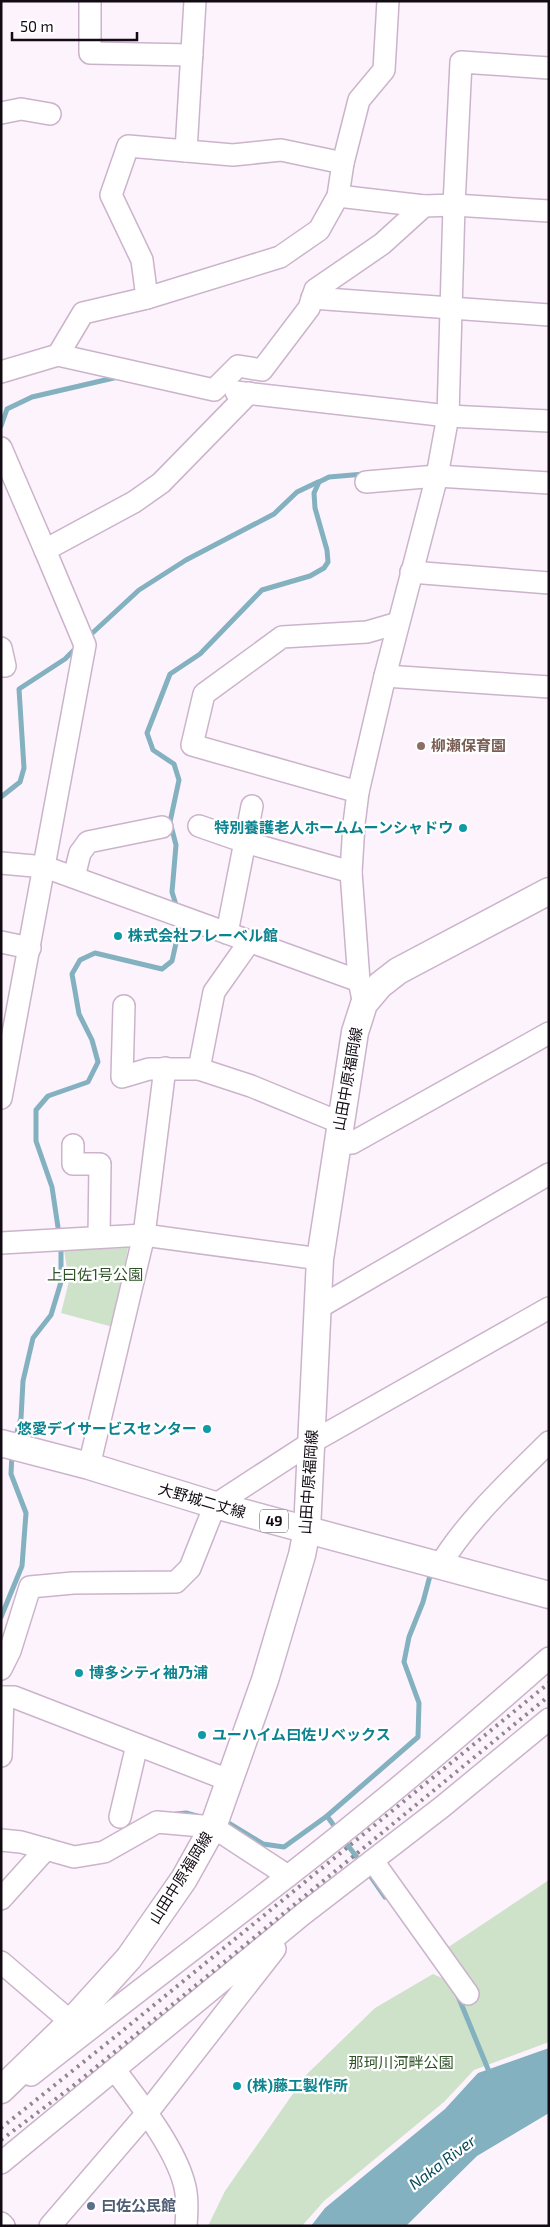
<svg xmlns="http://www.w3.org/2000/svg" width="550" height="2227" font-family="'Exo 2','Noto Sans JP',sans-serif">
<style>
.green{fill:#cde2c9}
.water{fill:#83b1bf}
.lines{fill:none;stroke-linecap:round;stroke-linejoin:round}
.stream{stroke:#83b1bf;stroke-width:5}
.minor-casing{stroke:#cbb4cb;stroke-width:24}
.major-casing{stroke:#cbb4cb;stroke-width:29}
.minor{stroke:#fff;stroke-width:21}
.major{stroke:#fff;stroke-width:26}
.rail{stroke:#8f868f;stroke-width:4;stroke-dasharray:2.5 5;stroke-linecap:butt}
.education-dot{fill:#8d6e63;stroke:#fff;stroke-width:2}
.culture-dot{fill:#0f9aa8;stroke:#fff;stroke-width:2}
.service-dot{fill:#5c6f8a;stroke:#fff;stroke-width:2}
.labels{text-anchor:middle;stroke-width:4.5;stroke-linejoin:round;paint-order:stroke}
.shield{fill:#fff;stroke:#5a545a;stroke-width:1}
.shield-label{font-size:14px;font-weight:bold;fill:#130b13}
.education-label{font-size:15px;font-weight:bold;fill:#785e54;stroke:#fff;text-anchor:start}
.culture-label{font-size:15px;font-weight:bold;fill:#0d838f;stroke:#fff;text-anchor:start}
.street-label{font-size:15px;fill:#130b13;stroke:#fff}
.park-label{font-size:15px;fill:#2f5326;stroke:#fff}
.service-label{font-size:15px;font-weight:bold;fill:#4e5e75;stroke:#fff;text-anchor:start}
.water-label{font-size:16px;font-style:italic;fill:#064b5b;stroke:#fff}
</style>
<rect width="100%" height="100%" fill="#fdf3fd"/>
<g class="green">
<path d="M128 1248 113 1327 61 1313 69 1281 64 1250Z"/>
<path d="M549 1880V2042L474 2070 444 2102 324 2201 302 2226H208L225 2191 306 2075 375 2008 433 1974 467 1989 441 1952Z"/>
</g>
<path class="water" d="M549 2048V2113L477 2156 406 2226H311L325 2208 445 2109 478 2073Z"/>
<g class="lines">
<g class="stream">
<path d="M1 426 7 409 32 397 118 377"/>
<path d="M87 638 139 590 186 560 274 514 297 492 318 482"/>
<path d="M1 797 20 782 24 768 19 689 65 659 77 647"/>
<path d="M177 908 172 892 176 845 170 822 179 780 174 764 153 750 147 733 170 674 200 654 262 590 310 576 324 568 328 562 327 550 315 508 314 493 319 482 329 477 364 474"/>
<path d="M59 1234 52 1187 36 1141V1110L48 1096 88 1082 98 1062 92 1040 79 1014 72 974 80 960 95 953 162 969 172 961 181 921"/>
<path d="M15 1439 21 1418 23 1381 33 1338 51 1315 61 1282V1245"/>
<path d="M1 1617 22 1566 26 1513 11 1474 12 1452"/>
<path d="M176 1814 186 1813 197 1816"/>
<path d="M327 1816 337 1830"/>
<path d="M222 1822 230 1824 263 1844 284 1847 327 1816 418 1737 419 1703 404 1662 409 1637 423 1602 431 1572"/>
<path d="M343 1839 362 1864"/>
<path d="M367 1871 385 1897"/>
<path d="M458 1996 490 2074"/>
</g>
<defs>
<g id="minor">
<path d="M90 1V53L192 55"/>
<path d="M1 113 21 109 50 114"/>
<path d="M186 151 195 1"/>
<path d="M338 196 424 206"/>
<path d="M147 298 142 260 111 195 128 146 233 155 281 150 343 163"/>
<path d="M312 298 549 315"/>
<path d="M58 355 83 313 147 298 280 257 319 230 338 196 343 163 359 100 384 70 388 1"/>
<path d="M1 372 58 355 214 390 238 366 262 370 309 308 315 290 382 244 424 206 454 205 549 211"/>
<path d="M236 392 448 416 549 421"/>
<path d="M1 448 45 550 134 502 161 483 249 393"/>
<path d="M366 482 437 476 549 483"/>
<path d="M411 572 549 583"/>
<path d="M1 648 5 666H1"/>
<path d="M385 676 549 687"/>
<path d="M358 792 192 745 204 694 282 637 367 632 398 623"/>
<path d="M199 826 245 842 351 872"/>
<path d="M1 863 45 867 359 981"/>
<path d="M74 877 80 853 88 842 162 827"/>
<path d="M227 933 252 806"/>
<path d="M1 942 30 948"/>
<path d="M364 1004 359 981 351 872 354 824 358 792 385 676 437 476 448 416 454 205 461 62 549 68"/>
<path d="M124 1006 122 1077 149 1069H199L251 1086 341 1123"/>
<path d="M199 1069 214 992 250 941"/>
<path d="M1 1098 85 645 45 550"/>
<path d="M338 1143H352L549 1033"/>
<path d="M73 1145V1164H100L99 1237"/>
<path d="M1 1243 144 1235 320 1259"/>
<path d="M318 1308 549 1174"/>
<path d="M89 1466 144 1235 165 1068"/>
<path d="M440 1565C469 1518 509 1482 549 1442"/>
<path d="M1 1669 10 1651 30 1587 73 1583 176 1582 190 1568 215 1505 312 1442 549 1308"/>
<path d="M1 1697H14L231 1781"/>
<path d="M1 1756 3 1697"/>
<path d="M120 1817 137 1745"/>
<path d="M1 1840 21 1842 74 1857 104 1852 157 1822 213 1827 288 1876"/>
<path d="M373 1861 468 1994"/>
<path d="M1 1899 46 1849"/>
<path d="M1 1962 71 2022"/>
<path d="M115 2070C138 2101 174 2146 184 2183 188 2196 187 2212 186 2226"/>
<path d="M31 2075C116 2008 202 1943 288 1876 377 1807 464 1733 549 1658"/>
<path d="M1 2163 302 1915 442 1807 549 1719"/>
<path d="M1 2223 4 2226"/>
<path d="M50 2226 147 2113 275 1949"/>
</g>
<g id="major">
<path d="M1 1443 89 1466 215 1505 549 1595"/>
<path d="M1 2090 71 2022 129 1958 184 1879 213 1827 265 1680 302 1555 307 1530 320 1259 355 1032 364 1004 380 985 398 971 549 891"/>
</g>
</defs>
<use href="#minor" class="minor-casing"/>
<use href="#major" class="major-casing"/>
<use href="#minor" class="minor"/>
<use href="#major" class="major"/>
<g class="rail">
<path d="M1 2128 116 2036 549 1683"/>
<path d="M1 2140 73 2086 549 1696"/>
</g>
</g>
<circle class="education-dot" cx="421" cy="746" r="5"/>
<g class="culture-dot">
<circle cx="463" cy="828" r="5"/>
<circle cx="118" cy="936" r="5"/>
<circle cx="207" cy="1429" r="5"/>
<circle cx="79" cy="1673" r="5"/>
<circle cx="202" cy="1735" r="5"/>
<circle cx="237" cy="2086" r="5"/>
</g>
<circle class="service-dot" cx="91" cy="2206" r="5"/>
<g class="labels">
<rect class="shield" x="260" y="1509.5" width="28" height="23" rx="4"/>
<g class="shield-label">
<text x="274" y="1526">49</text>
</g>
<g class="education-label">
<text x="431" y="751">柳瀬保育園</text>
</g>
<g class="culture-label">
<text x="453" y="833" text-anchor="end">特別養護老人ホームムーンシャドウ</text>
<text x="128" y="941">株式会社フレーベル館</text>
<text x="197" y="1434" text-anchor="end">悠愛デイサービスセンター</text>
<text x="89" y="1678">博多シティ袖乃浦</text>
<text x="212" y="1740">ユーハイム曰佐リベックス</text>
<text x="247" y="2091">(株)藤工製作所</text>
</g>
<g class="street-label">
<text transform="translate(348 1079) rotate(-80)" y="5">山田中原福岡線</text>
<text transform="translate(309 1482) rotate(-86)" y="5">山田中原福岡線</text>
<text transform="translate(202 1501) rotate(16)" y="5">大野城二丈線</text>
<text transform="translate(181 1878) rotate(-58)" y="5">山田中原福岡線</text>
</g>
<g class="park-label">
<text x="95" y="1280">上曰佐1号公園</text>
<text x="401" y="2068">那珂川河畔公園</text>
</g>
<g class="service-label">
<text x="101" y="2211">曰佐公民館</text>
</g>
<g class="water-label">
<text transform="translate(442 2162) rotate(-37)" y="6">Naka River</text>
</g>
</g>
<rect width="550" height="2227" fill="none" stroke="#130b13" stroke-width="5"/>
<path d="M12 32v8h125v-8" fill="none" stroke="#130b13" stroke-width="2.5"/>
<text x="20" y="32" font-size="15" fill="#130b13" stroke="#ffffff" stroke-width="4" paint-order="stroke">50 m</text>
</svg>
